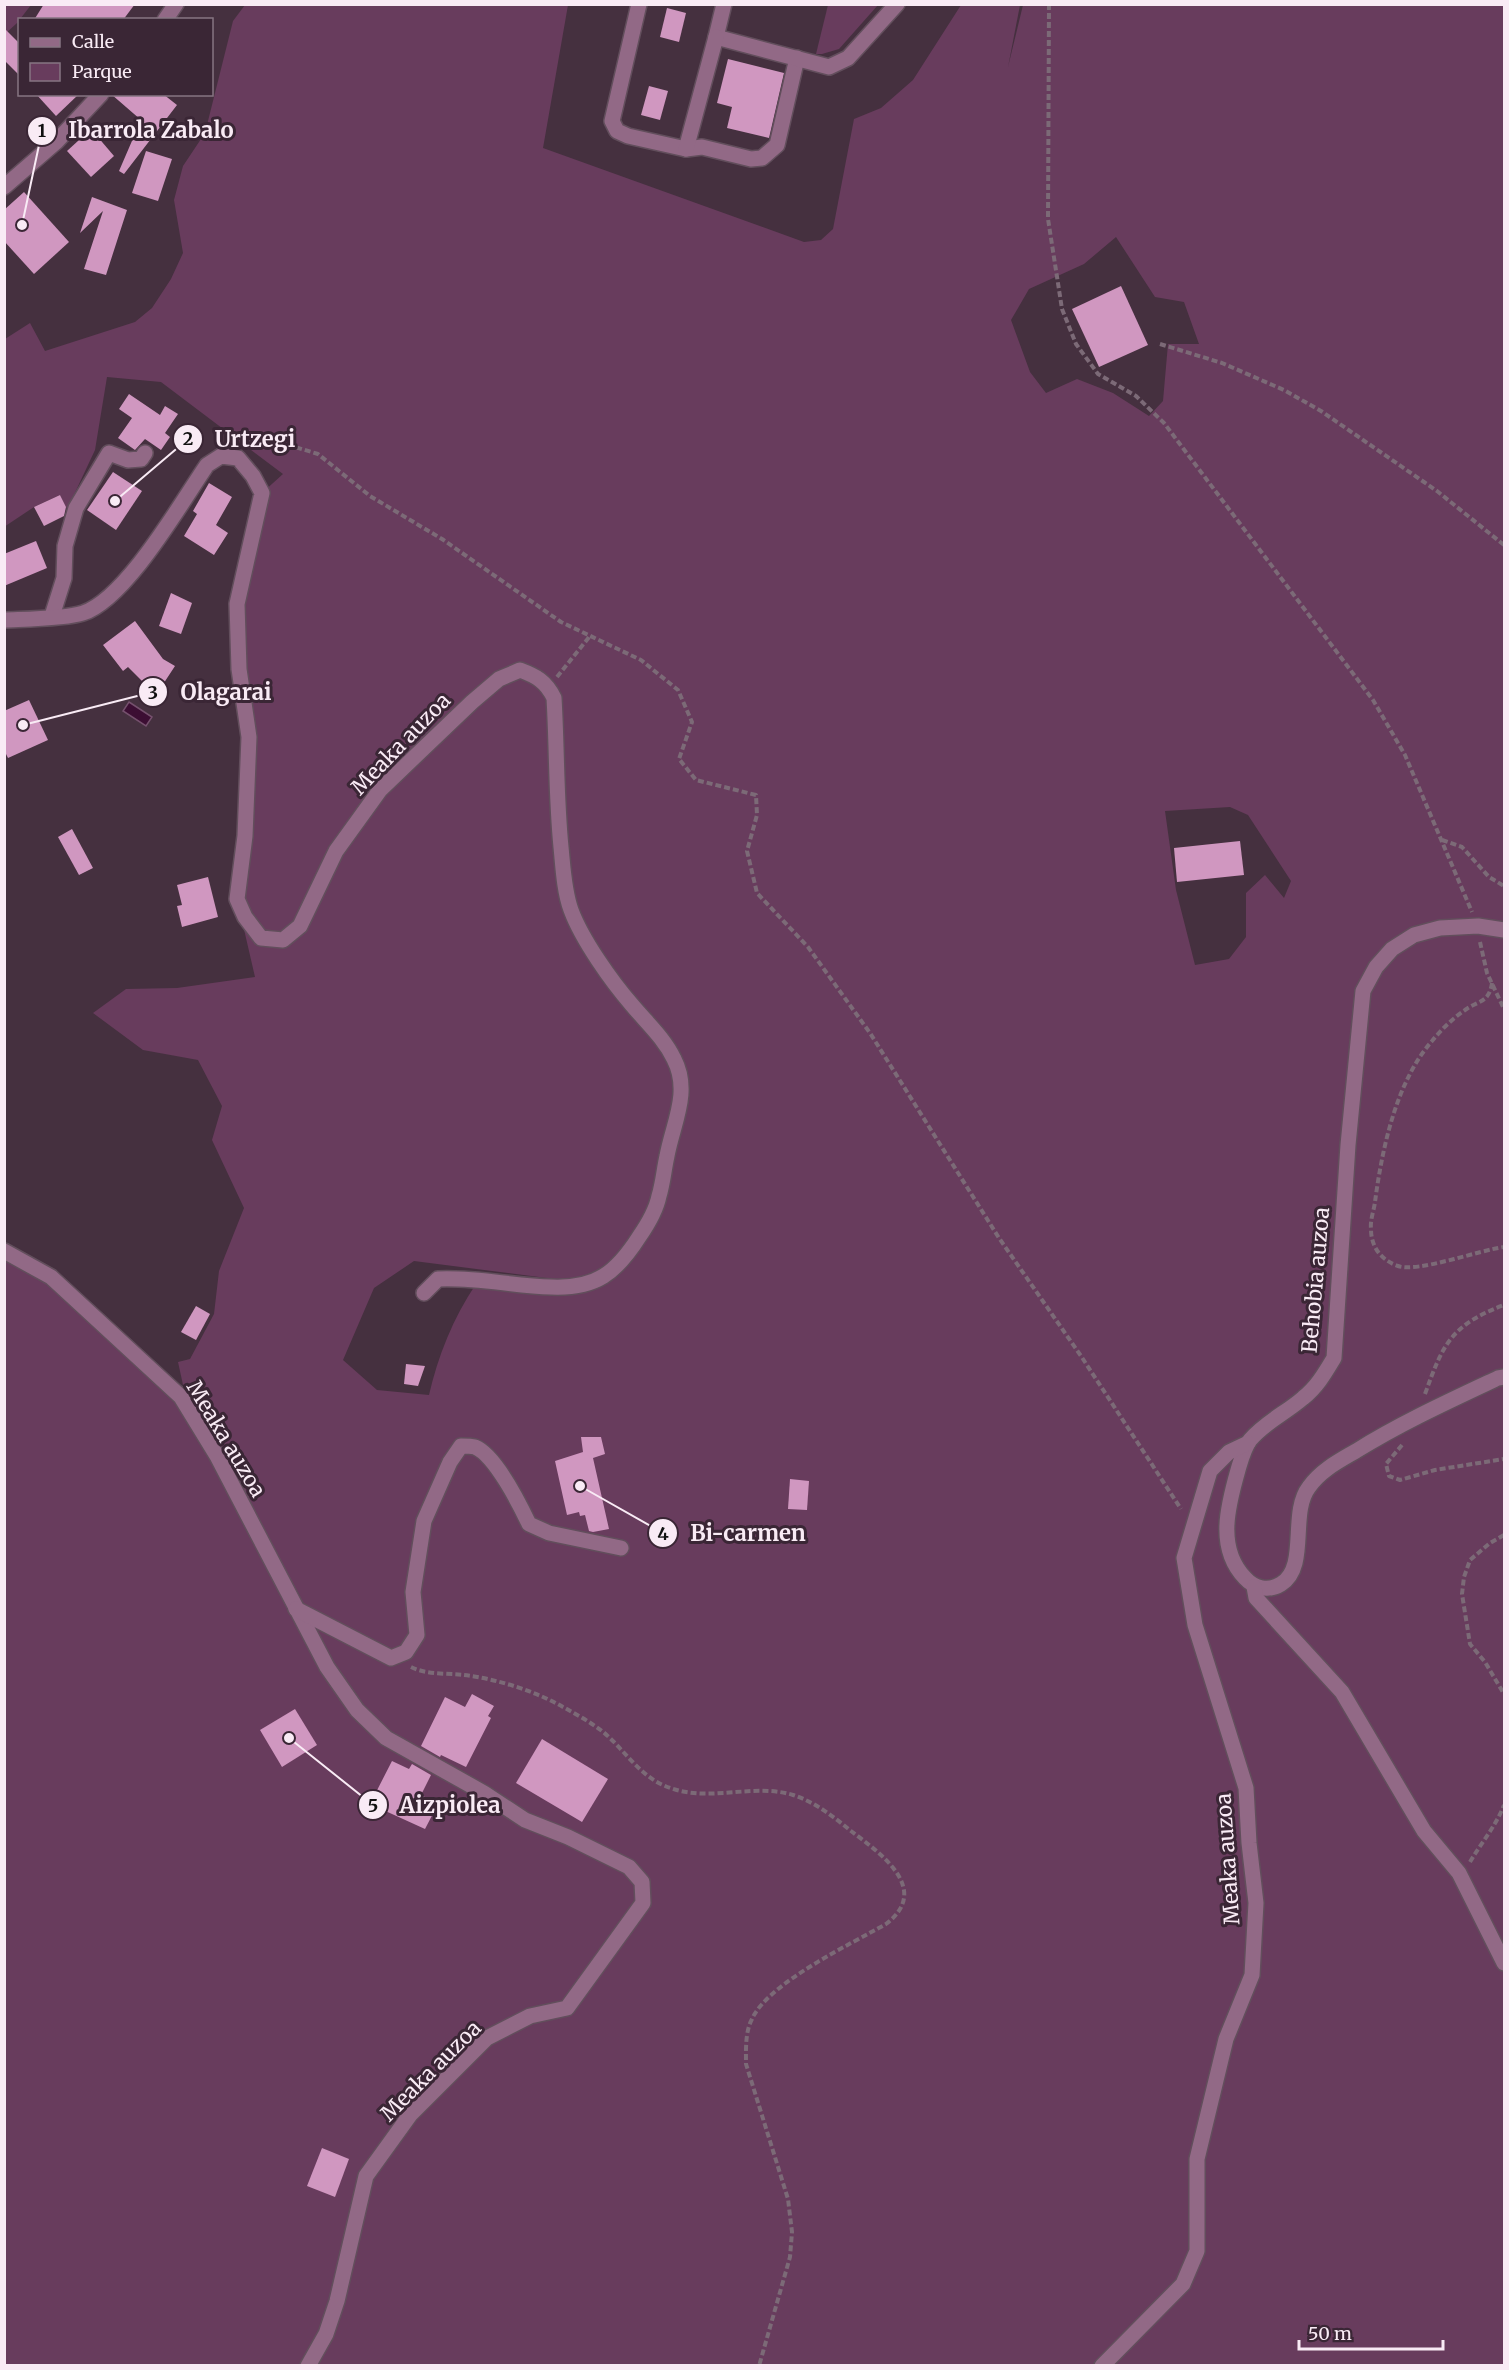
<svg xmlns="http://www.w3.org/2000/svg" width="1509" height="2370" font-family="Merriweather,serif">
<style>
.green{fill:#683c5d;fill-rule:evenodd}
.water{fill:#3c0e33;stroke:#75506d;stroke-width:1.5}
.building{fill:#d097c0}
.lines{fill:none;stroke-linecap:round;stroke-linejoin:round}
.minor-casing{stroke:#624e5c;stroke-width:18}
.path{stroke:#7c6a77;stroke-width:4;stroke-dasharray:6 3;stroke-linecap:butt}
.minor{stroke:#926986;stroke-width:15}
.labels{text-anchor:middle;stroke-width:6;stroke-linejoin:round;paint-order:stroke}
.street-label{font-size:21px;fill:#f9ebf5;stroke:#3a2635}
.leader{fill:none;stroke:#f9ebf5;stroke-width:2}
.callout-dot{fill:#f9ebf5;stroke:#3a2635;stroke-width:2}
.mark-label{font-size:18px;text-anchor:middle;font-weight:bold;fill:#111}
.callout-label{font-size:22px;text-anchor:middle;font-weight:bold;fill:#f9ebf5;stroke:#3a2635;stroke-width:6;stroke-linejoin:round;paint-order:stroke}
</style>
<rect width="100%" height="100%" fill="#45303f"/>
<g class="green">
<path d="M5 5H31L17 23 5 34Z"/>
<path d="M245 5H568L543 148 804 242 821 240 833 229 854 119 881 108 913 80 961 5H1020L1008 67 1023 5H1504V2365H5L4 1256 50 1284 177 1397 213 1456 291 1608 300 1596 185 1394 178 1362 190 1359 214 1314 219 1271 244 1208 212 1140 222 1106 198 1060 143 1050 93 1013 126 989 177 988 255 977 237 899 249 737 237 604 262 493 283 474 161 382 107 377 95 450 72 499 69 513 60 495 34 507 4 527 5 339 30 323 45 351 135 322 152 308 171 279 183 253 174 200 183 166 205 133 233 21ZM1116 237 1155 297 1184 302 1199 344H1168L1163 401 1149 416 1113 393 1077 379 1046 393 1030 372 1011 320 1029 289 1084 264ZM1230 807 1248 815 1291 881 1284 898 1265 875 1246 893V937L1229 959 1195 965 1176 890 1165 811ZM648 1208 659 1214 631 1261 609 1279 574 1293 476 1284C453 1318 438 1356 429 1395L377 1390 343 1360 374 1288 414 1261 570 1281 601 1271 625 1251Z"/>
<path d="M828 5H878L839 49 822 54H816Z"/>
</g>
<path class="water" d="M129 702 152 717 146 726 123 711Z"/>
<g class="building">
<path d="M44 4H135L123 20H34Z"/>
<path d="M667 8 686 13 679 42 660 37Z"/>
<path d="M4 28 20 44V76L4 60Z"/>
<path d="M728 59 784 73 769 138 727 128 732 107 717 103Z"/>
<path d="M649 86 668 91 660 120 641 115Z"/>
<path d="M36 94H79L56 116Z"/>
<path d="M111 94H163L177 105 124 174 119 171 141 120Z"/>
<path d="M91 129 114 156 91 177 67 151Z"/>
<path d="M146 151 172 159 158 201 132 193Z"/>
<path d="M24 192 69 242 34 274 4 241V210Z"/>
<path d="M92 197 127 210 106 275 84 269 103 211 80 233Z"/>
<path d="M1121 286 1148 345 1099 367 1072 309Z"/>
<path d="M129 394 160 415 165 406 178 414 165 433 170 437 161 450 145 439 135 450 118 438 132 418 119 409Z"/>
<path d="M113 472 142 491 116 530 87 510Z"/>
<path d="M209 483 232 497 216 525 228 533 214 555 184 536 197 514 193 511Z"/>
<path d="M60 495 66 507 64 516 44 526 34 507Z"/>
<path d="M36 541 47 568 4 586V554Z"/>
<path d="M171 593 192 603 181 634 159 626Z"/>
<path d="M135 621 163 659 175 666 156 695 128 667 123 671 103 645Z"/>
<path d="M29 700 48 740 8 758 4 750V711Z"/>
<path d="M72 829 93 868 79 875 58 837Z"/>
<path d="M1240 841 1244 875 1177 882 1174 848Z"/>
<path d="M208 877 218 917 182 927 177 906 182 905 177 885Z"/>
<path d="M196 1306 210 1314 196 1340 181 1332Z"/>
<path d="M406 1364 425 1366 418 1386 404 1384Z"/>
<path d="M581 1437H601L605 1454 593 1458 609 1529 593 1532 589 1531 585 1515 580 1516 579 1512 567 1515 555 1461 583 1452Z"/>
<path d="M790 1479 809 1481 807 1510 788 1509Z"/>
<path d="M472 1694 494 1706 488 1716 491 1718 466 1767 441 1755 440 1757 421 1746 445 1697 465 1707Z"/>
<path d="M295 1709 317 1745 282 1767 260 1730Z"/>
<path d="M542 1739 608 1779 582 1822 516 1783Z"/>
<path d="M392 1761 409 1769 412 1764 431 1775 421 1795 438 1804 425 1829 370 1804Z"/>
<path d="M322 2148 349 2159 335 2197 307 2186Z"/>
</g>
<g class="lines">
<defs>
<g id="minor">
<path d="M639 4 612 121 617 131 628 136 686 149 702 147 751 159 762 158 777 145 797 58"/>
<path d="M724 4 716 37 829 67 848 58 897 4"/>
<path d="M165 20 176 4"/>
<path d="M686 149 716 37"/>
<path d="M4 187 56 142 101 94"/>
<path d="M52 616 64 578 65 546 76 508 109 453 128 460 141 459 145 453"/>
<path d="M4 620C25 619 65 619 83 613 126 599 181 503 207 465L221 456 238 458 253 476 262 493 237 604 239 669 249 737 245 836 237 899 245 917 261 938 283 940 300 926 336 851 380 790 472 702 499 679 520 670C536 676 546 681 554 698 557 748 556 797 561 847 563 867 564 891 571 910 582 940 612 982 632 1005 647 1023 664 1038 674 1059 691 1092 673 1123 667 1156 664 1169 663 1183 659 1196 656 1211 648 1224 639 1237 616 1273 596 1289 551 1287 513 1286 476 1277 438 1279L424 1293"/>
<path d="M1504 930 1478 926 1440 928 1414 935 1392 949 1376 967 1363 991 1348 1145 1334 1358C1325 1373 1317 1387 1303 1398 1286 1413 1265 1422 1250 1440 1244 1448 1241 1460 1238 1470 1228 1505 1216 1548 1245 1578 1254 1588 1268 1592 1281 1584 1309 1567 1289 1513 1309 1487 1321 1470 1339 1461 1356 1451 1401 1423 1449 1401 1498 1378L1504 1377"/>
<path d="M4 1251 51 1277 181 1397 217 1456 327 1667 357 1710 386 1738 484 1793 525 1820 568 1837 629 1867 642 1882 643 1903 567 2008 530 2016 487 2038 410 2115 366 2176 337 2301 326 2334 308 2366"/>
<path d="M1254 1587 1256 1598 1342 1692 1424 1831 1459 1873 1504 1963"/>
<path d="M296 1609 391 1658 406 1652 417 1635 413 1592 424 1521 450 1462 461 1446C465 1446 471 1446 475 1447 495 1455 520 1505 529 1524L549 1533 621 1548"/>
<path d="M1102 2366 1183 2284 1197 2251V2159L1226 2039 1252 1975 1256 1903 1249 1843 1246 1788 1195 1625 1184 1558 1210 1471 1229 1452 1248 1443"/>
</g>
</defs>
<use href="#minor" class="minor-casing"/>
<g class="path">
<path d="M1049 4 1048 219 1062 309 1076 344 1098 374 1136 396 1164 423 1373 700 1405 755 1472 912"/>
<path d="M1160 344 1222 363 1284 390 1321 411 1437 491 1504 545"/>
<path d="M247 446 252 439H269L318 454 370 496 442 539 561 622 641 660 678 690 692 722 679 759 696 780 756 795 757 815 747 851 757 893 808 947 870 1033 999 1238 1081 1356 1181 1509"/>
<path d="M557 677 590 636"/>
<path d="M1442 840 1462 847 1489 877 1504 886"/>
<path d="M1480 942 1487 973 1504 1009"/>
<path d="M1492 983C1489 1003 1479 1000 1465 1010 1453 1018 1441 1030 1432 1041 1396 1082 1382 1149 1375 1202 1374 1210 1370 1220 1371 1229 1371 1247 1381 1260 1398 1266 1417 1273 1480 1250 1504 1247"/>
<path d="M1425 1394C1443 1344 1451 1325 1504 1305"/>
<path d="M1402 1445 1386 1464 1389 1476 1400 1480 1435 1470 1504 1459"/>
<path d="M1504 1535 1490 1543 1470 1560 1464 1577 1462 1594 1470 1644 1485 1662 1504 1694"/>
<path d="M411 1667C427 1675 447 1673 464 1675 497 1679 535 1691 563 1707 576 1714 590 1722 602 1731 623 1748 638 1774 663 1785 706 1805 751 1782 793 1795 815 1802 834 1817 851 1831 880 1853 932 1889 886 1924 851 1944 768 1983 752 2019 745 2032 746 2050 746 2064L788 2199 792 2232 790 2257 759 2366"/>
<path d="M1470 1862C1481 1843 1496 1826 1504 1805"/>
</g>
<use href="#minor" class="minor"/>
</g>
<g class="labels">
<g class="street-label">
<text transform="translate(401 744) rotate(-46)" y="7">Meaka auzoa</text>
<text transform="translate(1316 1280) rotate(-85)" y="7">Behobia auzoa</text>
<text transform="translate(226 1439) rotate(59)" y="7">Meaka auzoa</text>
<text transform="translate(1228 1859) rotate(-94)" y="7">Meaka auzoa</text>
<text transform="translate(431 2071) rotate(-45)" y="7">Meaka auzoa</text>
</g>
</g>
<path class="leader" d="M22 225L42 131M115 501L188 439M23 725L153 692M580 1486L663 1533M289 1738L373 1805"/>
<g class="callout-dot">
<circle cx="22" cy="225" r="6"/>
<circle cx="115" cy="501" r="6"/>
<circle cx="23" cy="725" r="6"/>
<circle cx="580" cy="1486" r="6"/>
<circle cx="289" cy="1738" r="6"/>
<circle cx="42" cy="131" r="15"/>
<circle cx="188" cy="439" r="15"/>
<circle cx="153" cy="692" r="15"/>
<circle cx="663" cy="1533" r="15"/>
<circle cx="373" cy="1805" r="15"/>
</g>
<g class="mark-label">
<text x="42" y="137">1</text>
<text x="188" y="445">2</text>
<text x="153" y="699">3</text>
<text x="663" y="1540">4</text>
<text x="373" y="1812">5</text>
</g>
<g class="callout-label">
<text x="151" y="138">Ibarrola Zabalo</text>
<text x="255" y="447">Urtzegi</text>
<text x="226" y="700">Olagarai</text>
<text x="748" y="1541">Bi-carmen</text>
<text x="450" y="1813">Aizpiolea</text>
</g>
<rect width="1509" height="2370" fill="none" stroke="#f9ebf5" stroke-width="12"/>
<rect x="18" y="18" width="195" height="78" fill="#3a2635" stroke="#867582" stroke-width="1.5"/>
<rect x="30" y="38" width="30" height="9" fill="#926986" stroke="#867582" stroke-width="1.5"/>
<text x="72" y="48" font-size="18" fill="#f9ebf5">Calle</text>
<rect x="30" y="63" width="30" height="18" fill="#683c5d" stroke="#867582" stroke-width="1.5"/>
<text x="72" y="78" font-size="18" fill="#f9ebf5">Parque</text>
<path d="M1299 2340v9h144v-9" fill="none" stroke="#f9ebf5" stroke-width="3"/>
<text x="1308" y="2340" font-size="18" fill="#f9ebf5" stroke="#3a2635" stroke-width="4.5" paint-order="stroke">50 m</text>
</svg>
